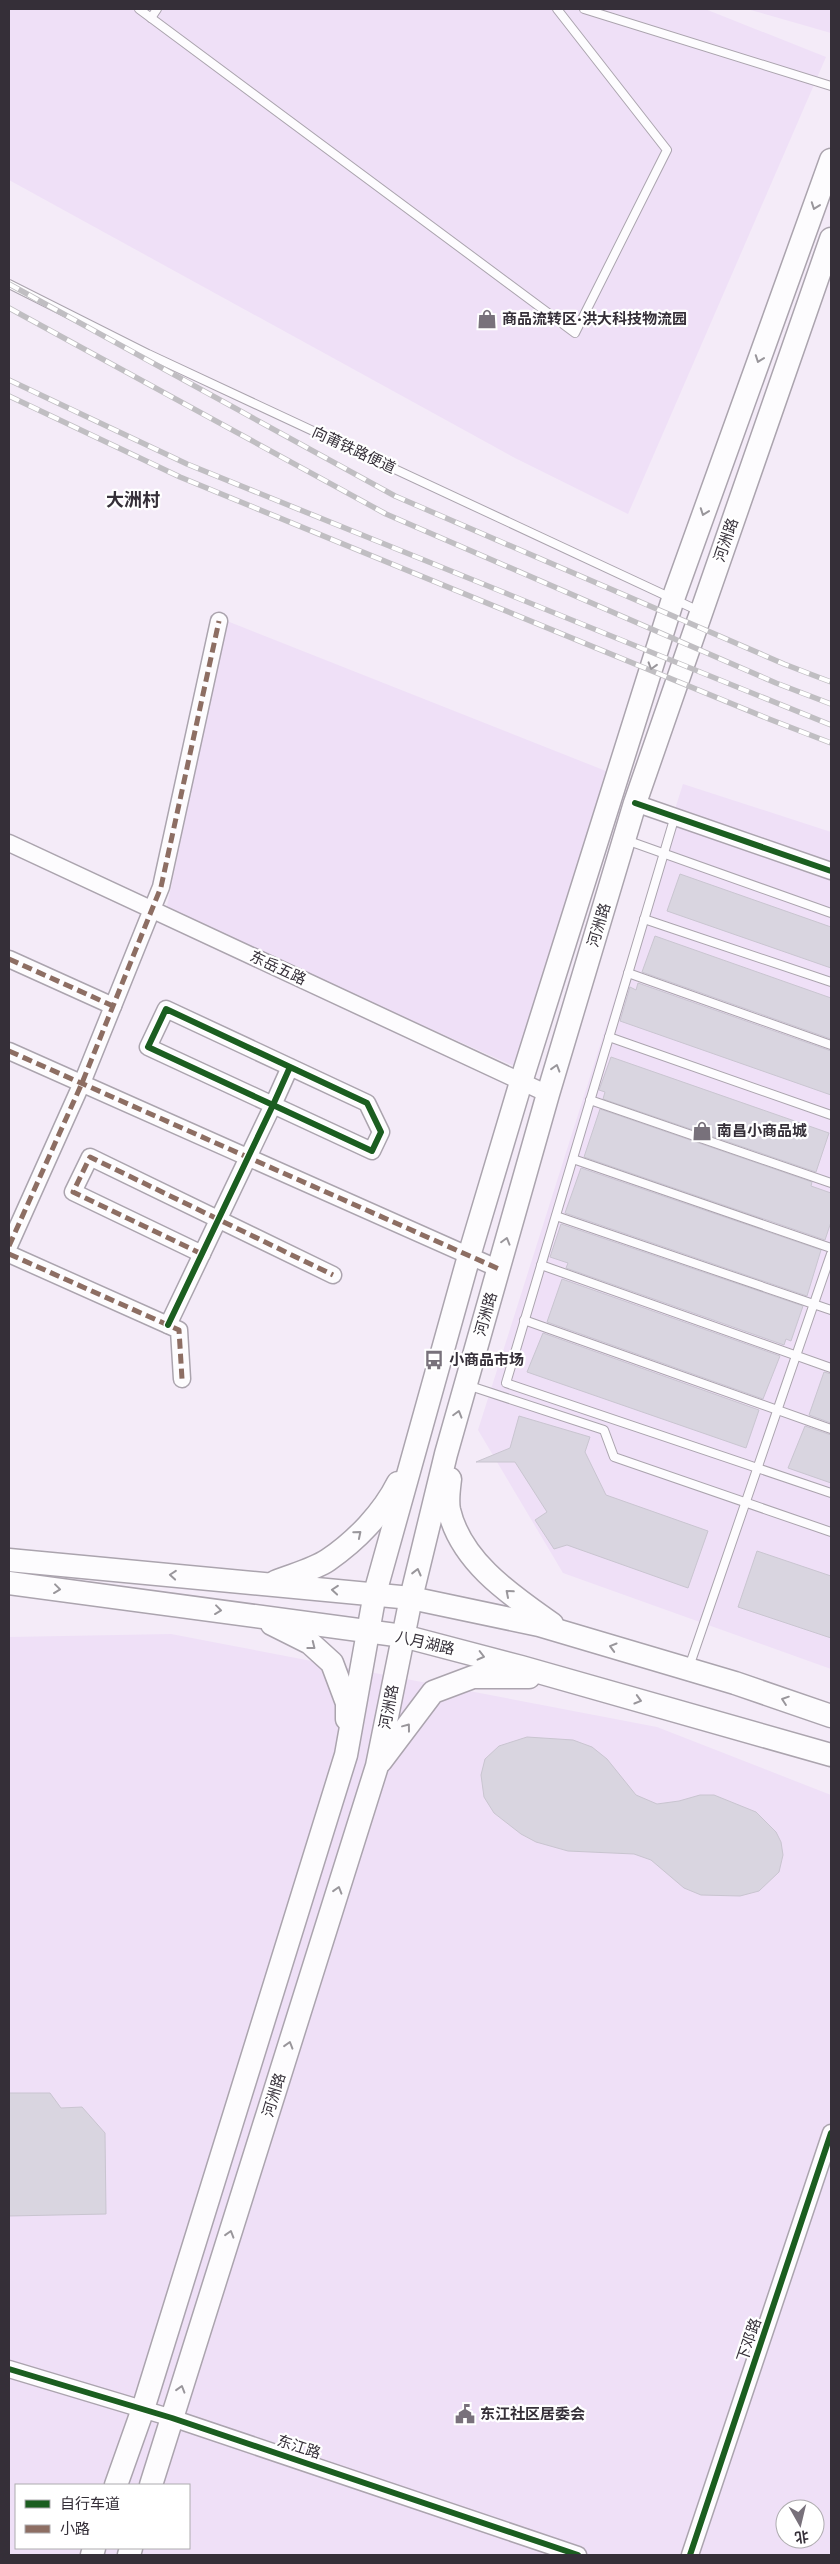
<svg xmlns="http://www.w3.org/2000/svg" width="840" height="2564" font-family="Literata,'Noto Sans SC',serif">
<style>
.built{fill:#efe0f7;fill-rule:evenodd}
.building{fill:#d9d5e0;stroke:#c9c5d0}
.lines{fill:none;stroke-linecap:round;stroke-linejoin:round}
.lane-casing{stroke:#aba4ae;stroke-width:10}
.street-casing{stroke:#aba4ae;stroke-width:19}
.secondary-casing{stroke:#aba4ae;stroke-width:25}
.lane{stroke:#fdfcfe;stroke-width:8}
.street{stroke:#fdfcfe;stroke-width:16}
.secondary{stroke:#fdfcfe;stroke-width:22}
.rail-casing{stroke:#c0bec2;stroke-width:5.5}
.rail{stroke:#fff;stroke-width:4;stroke-dasharray:11;stroke-linecap:butt}
.quiet{stroke:#8d6e63;stroke-width:5;stroke-dasharray:10 5;stroke-linecap:butt}
.cycleway-casing{stroke:#fff;stroke-width:9}
.cycleway{stroke:#1b5e20;stroke-width:6}
.oneway{stroke:#99969b}
.labels{text-anchor:middle;stroke-width:4.5;stroke-linejoin:round;paint-order:stroke}
.poi-label{font-size:15px;font-weight:bold;fill:#352f38;stroke:#fff;text-anchor:start}
.street-label{font-size:15px;fill:#352f38;stroke:#fff}
.quarter-label{font-size:18px;font-weight:bold;fill:#352f38;stroke:#fff}
</style>
<rect width="100%" height="100%" fill="#f4ebf8"/>
<g class="built">
<path d="M9 9H705L826 57 628 514 515 458 9 180Z"/>
<path d="M747 9H831V33Z"/>
<path d="M227 621 611 773 514 1066 166 911Z"/>
<path d="M683 784 831 832V1669L563 1573 478 1430Z"/>
<path d="M171 1634 657 1727 831 1795V2555H9V1637ZM16 2485H189V2548H16ZM785 2509H815V2539H785Z"/>
</g>
<g class="building">
<path d="M680 874 831 927V968L667 911Z"/>
<path d="M655 936 831 998V1039L642 972Z"/>
<path d="M638 983 831 1051V1095L620 1021 630 987 636 990Z"/>
<path d="M611 1057 829 1133 816 1172 603 1099 605 1092 599 1090Z"/>
<path d="M600 1109 812 1182 811 1186 831 1193V1222L825 1240 584 1157Z"/>
<path d="M581 1168 821 1250 807 1296 565 1213Z"/>
<path d="M561 1224 803 1306 791 1341 786 1339 784 1345 566 1268 568 1263 550 1257Z"/>
<path d="M562 1279 780 1356 763 1399 547 1322Z"/>
<path d="M543 1333 759 1410 746 1448 527 1372Z"/>
<path d="M824 1372 831 1374V1423L809 1415Z"/>
<path d="M519 1416 590 1437 585 1452 606 1495 708 1531 688 1588 567 1545 554 1549 535 1520 547 1512 515 1462H476L510 1448Z"/>
<path d="M805 1426 831 1435V1483L788 1468Z"/>
<path d="M757 1551 831 1576V1638L738 1607Z"/>
<path d="M527 1737 573 1740 592 1747 607 1759 636 1795 657 1804 679 1801 700 1795H714L756 1812 776 1832 781 1842 783 1855 779 1872 759 1891 740 1896 701 1895 684 1888 651 1860 634 1854 568 1851 536 1842 521 1834 494 1813 484 1797 481 1775 485 1759 499 1746Z"/>
<path d="M9 2093H50L61 2108 82 2107 105 2133 106 2214 9 2216Z"/>
</g>
<g class="lines">
<defs>
<g id="lane">
<path d="M139 9 575 333 667 150 557 9"/>
<path d="M584 9 831 86"/>
<path d="M151 18 157 9"/>
<path d="M9 284 148 354 699 611"/>
<path d="M675 816 506 1383 831 1493"/>
<path d="M626 840 831 913"/>
<path d="M644 919 831 982"/>
<path d="M628 973 831 1045"/>
<path d="M609 1037 831 1115"/>
<path d="M590 1100 831 1183"/>
<path d="M573 1159 831 1248"/>
<path d="M556 1216 831 1310"/>
<path d="M541 1265 831 1368"/>
<path d="M524 1320 831 1429"/>
<path d="M467 1385 604 1430 614 1457 831 1532"/>
<path d="M689 1667 831 1254"/>
</g>
<g id="street">
<path d="M635 803 831 871"/>
<path d="M9 843 548 1094"/>
<path d="M9 959 113 1006"/>
<path d="M9 1051 499 1269"/>
<path d="M9 1246 82 1083 161 887 219 621"/>
<path d="M9 1254 179 1330 182 1379"/>
<path d="M202 1254 73 1192 90 1157 333 1275"/>
<path d="M168 1325 273 1105 372 1151 381 1132 367 1103 166 1009 148 1047 273 1105 290 1067"/>
<path d="M9 2369 172 2418 578 2555"/>
<path d="M690 2555 831 2133"/>
</g>
<g id="secondary">
<path d="M450 1479C449 1488 447 1500 449 1510 461 1562 511 1595 552 1624"/>
<path d="M9 1560 411 1598 539 1625 735 1683 831 1716"/>
<path d="M275 1582C292 1575 313 1570 328 1560 356 1541 383 1513 398 1483"/>
<path d="M9 1583 403 1636 521 1667 831 1755"/>
<path d="M272 1624 310 1643 332 1663 347 1703V1719"/>
<path d="M381 1761 433 1692 473 1677H529"/>
<path d="M116 2485 143 2409 346 1755 375 1593 469 1256 521 1082 673 599 831 160"/>
<path d="M151 2485 377 1766 411 1598 446 1454 548 1094 635 803 831 239"/>
<path d="M92 2555 94 2548"/>
<path d="M129 2555 131 2548"/>
</g>
</defs>
<use href="#lane" class="lane-casing"/>
<use href="#street" class="street-casing"/>
<use href="#secondary" class="secondary-casing"/>
<use href="#lane" class="lane"/>
<use href="#street" class="street"/>
<use href="#secondary" class="secondary"/>
<defs>
<g id="rail">
<path d="M9 284 395 496 784 664 831 682"/>
<path d="M9 308 386 514 776 683 831 704"/>
<path d="M9 380 187 464 831 725"/>
<path d="M9 396 180 477 769 719 831 743"/>
</g>
</defs>
<use href="#rail" class="rail-casing"/>
<use href="#rail" class="rail"/>
<g class="quiet">
<path d="M9 959 113 1006"/>
<path d="M9 1051 499 1269"/>
<path d="M9 1246 82 1083 161 887 219 621"/>
<path d="M9 1254 179 1330 182 1379"/>
<path d="M202 1254 73 1192 90 1157 333 1275"/>
</g>
<defs>
<g id="cycleway">
<path d="M635 803 831 871"/>
<path d="M168 1325 273 1105 372 1151 381 1132 367 1103 166 1009 148 1047 273 1105 290 1067"/>
<path d="M9 2369 172 2418 578 2555"/>
<path d="M690 2555 831 2133"/>
</g>
</defs>
<use href="#cycleway" class="cycleway-casing"/>
<use href="#cycleway" class="cycleway"/>
</g>
<defs><path id="oneway-chevron" d="M-2-3.5L2.5 0L-2 3.5" fill="none" stroke-width="1.6" stroke-linecap="round" stroke-linejoin="round" transform="scale(1.25)"/></defs>
<g class="oneway">
<use href="#oneway-chevron" transform="translate(815 206) rotate(110)"/>
<use href="#oneway-chevron" transform="translate(759 359) rotate(110)"/>
<use href="#oneway-chevron" transform="translate(704 512) rotate(110)"/>
<use href="#oneway-chevron" transform="translate(652 666) rotate(107)"/>
<use href="#oneway-chevron" transform="translate(556 1068) rotate(-73)"/>
<use href="#oneway-chevron" transform="translate(506 1241) rotate(-74)"/>
<use href="#oneway-chevron" transform="translate(458 1414) rotate(-74)"/>
<use href="#oneway-chevron" transform="translate(358 1534) rotate(-40)"/>
<use href="#oneway-chevron" transform="translate(417 1572) rotate(-76)"/>
<use href="#oneway-chevron" transform="translate(173 1575) rotate(-175)"/>
<use href="#oneway-chevron" transform="translate(57 1589) rotate(7)"/>
<use href="#oneway-chevron" transform="translate(335 1590) rotate(-175)"/>
<use href="#oneway-chevron" transform="translate(509 1593) rotate(-139)"/>
<use href="#oneway-chevron" transform="translate(218 1610) rotate(7)"/>
<use href="#oneway-chevron" transform="translate(312 1646) rotate(38)"/>
<use href="#oneway-chevron" transform="translate(613 1647) rotate(-164)"/>
<use href="#oneway-chevron" transform="translate(481 1656) rotate(14)"/>
<use href="#oneway-chevron" transform="translate(638 1700) rotate(16)"/>
<use href="#oneway-chevron" transform="translate(785 1700) rotate(-161)"/>
<use href="#oneway-chevron" transform="translate(407 1727) rotate(-53)"/>
<use href="#oneway-chevron" transform="translate(338 1890) rotate(-73)"/>
<use href="#oneway-chevron" transform="translate(289 2045) rotate(-73)"/>
<use href="#oneway-chevron" transform="translate(230 2234) rotate(-73)"/>
<use href="#oneway-chevron" transform="translate(181 2389) rotate(-73)"/>
</g>
<defs>
<symbol id="shop-bare" viewBox="-9 -9 18 18"><path d="M-5-2.5h2.3a2.7 3.5 0 0 1 5.4 0H5L5.5 6h-11ZM-1.5-2.5h3a1.5 2.3 0 0 0-3 0Z" fill="#78717b" stroke="#fff" stroke-width="2.5" paint-order="stroke"/></symbol>
<symbol id="bus-bare" viewBox="-9 -9 18 18"><path d="M-5-6H5V4H4V6H2V4H-2V6H-4V4H-5ZM-3.5-4V0h7V-4ZM-3.5 1.2v1.5H-2V1.2ZM2 1.2v1.5H3.5V1.2Z" fill="#78717b" stroke="#fff" stroke-width="2.5" paint-order="stroke"/></symbol>
<symbol id="civic-bare" viewBox="-9 -9 18 18"><path d="M-.6-6.5H3V-4.5H.6V-3L4-1V1h2V6H-6V1h2V-1L-.6-3ZM-1.2 2.5V6h2.4V2.5Z" fill="#78717b" stroke="#fff" stroke-width="2.5" paint-order="stroke"/></symbol>
</defs>
<g fill-rule="evenodd">
<use href="#shop-bare" x="473" y="305" width="28" height="28"/>
<use href="#shop-bare" x="688" y="1117" width="28" height="28"/>
<use href="#bus-bare" x="420" y="1346" width="28" height="28"/>
<use href="#civic-bare" x="451" y="2400" width="28" height="28"/>
</g>
<g class="labels">
<g class="poi-label">
<text x="502" y="324">商品流转区·洪大科技物流园</text>
<text x="717" y="1136">南昌小商品城</text>
<text x="449" y="1365">小商品市场</text>
<text x="480" y="2419">东江社区居委会</text>
</g>
<g class="street-label">
<text transform="translate(354 450) rotate(25)" y="5">向莆铁路便道</text>
<text transform="translate(726 540) rotate(-71)" y="5">河洲路</text>
<text transform="translate(599 925) rotate(-73)" y="5">河洲路</text>
<text transform="translate(278 968) rotate(25)" y="5">东岳五路</text>
<text transform="translate(486 1314) rotate(-74)" y="5">河洲路</text>
<text transform="translate(425 1643) rotate(13)" y="5">八月湖路</text>
<text transform="translate(389 1707) rotate(-79)" y="5">河洲路</text>
<text transform="translate(274 2095) rotate(-73)" y="5">河洲路</text>
<text transform="translate(749 2340) rotate(-71)" y="5">下邓路</text>
<text transform="translate(299 2447) rotate(18)" y="5">东江路</text>
</g>
<g class="quarter-label">
<text x="133" y="506">大洲村</text>
</g>
</g>
<rect width="840" height="2564" fill="none" stroke="#352f38" stroke-width="20"/>
<rect x="15" y="2484" width="175" height="65" fill="#ffffff" stroke="#aeacaf"/>
<rect x="25" y="2500" width="25" height="8" fill="#1b5e20" stroke="#aeacaf"/>
<text x="60" y="2509" font-size="15" fill="#352f38">自行车道</text>
<rect x="25" y="2525" width="25" height="8" fill="#8d6e63" stroke="#aeacaf"/>
<text x="60" y="2534" font-size="15" fill="#352f38">小路</text>
<g transform="translate(800 2524) rotate(172)"><circle r="24" fill="#ffffff" stroke="#aeacaf"/>
<path d="M0-4L9 19L0 12L-9 19Z" fill="#78717b"/>
<text y="-8" font-size="14" font-weight="bold" text-anchor="middle" fill="#352f38">北</text>
</g>
</svg>
